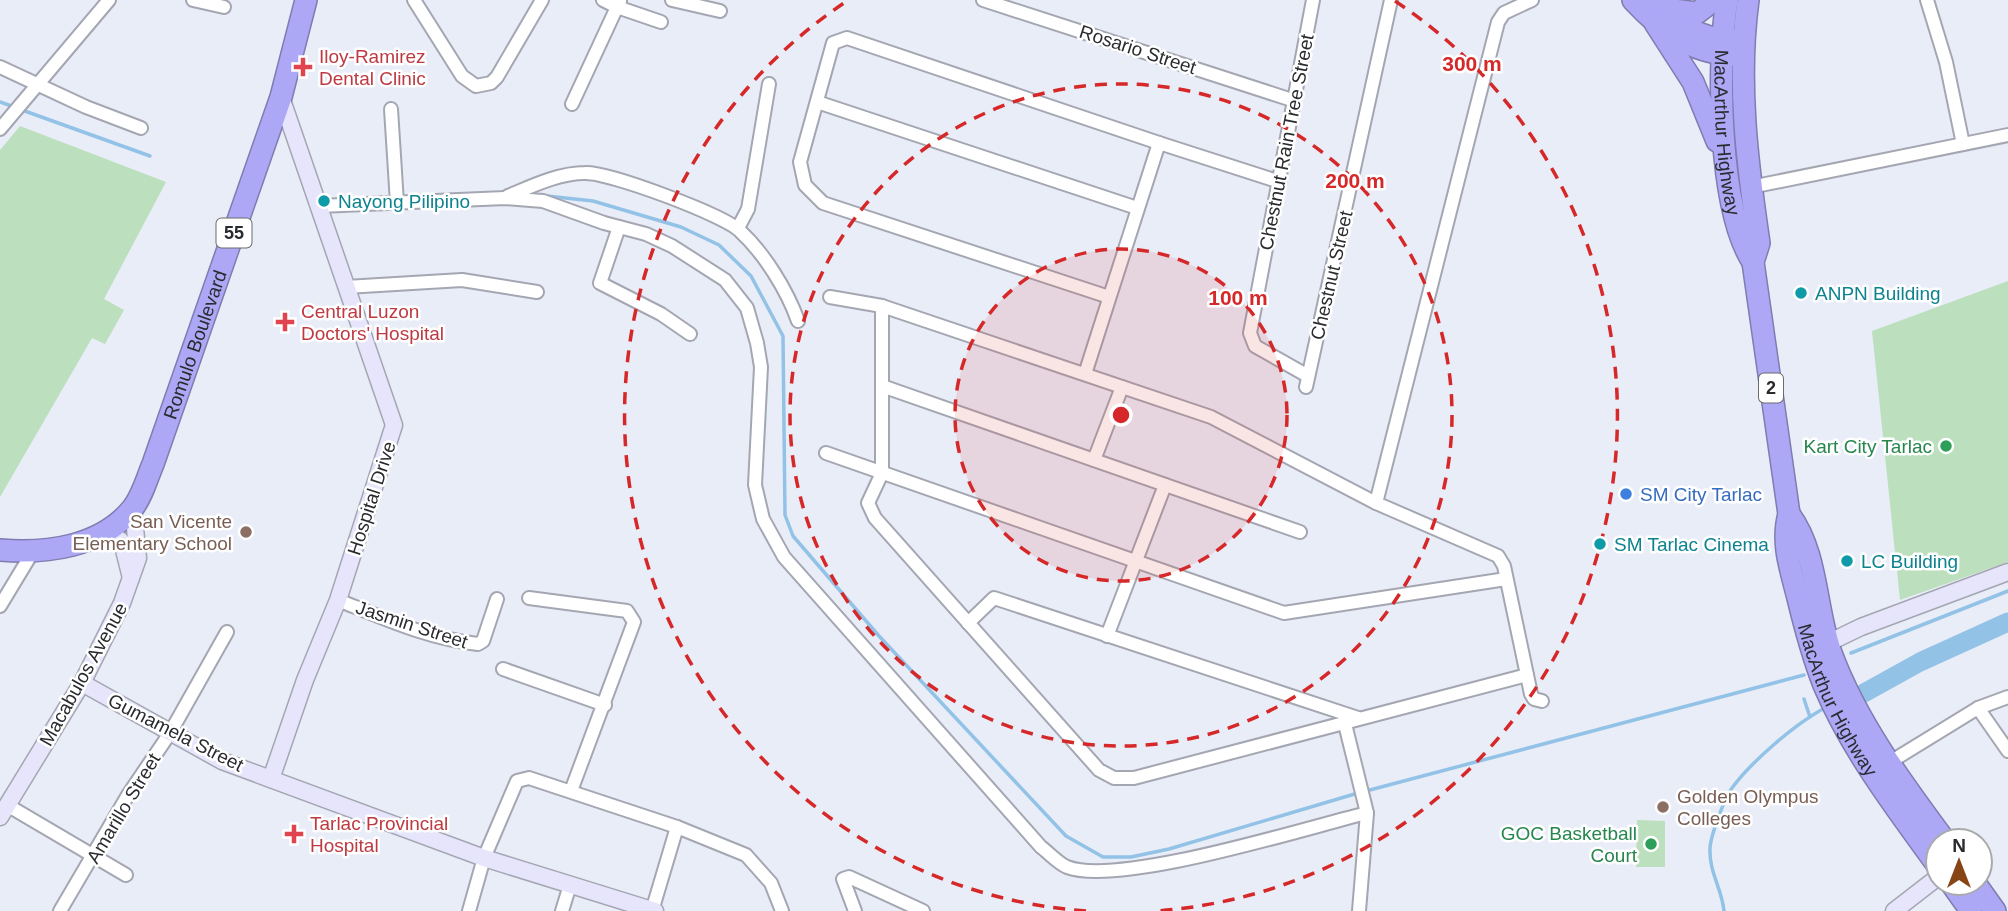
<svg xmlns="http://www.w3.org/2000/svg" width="2008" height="911" font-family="Helvetica,sans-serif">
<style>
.green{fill:#bcdfbd}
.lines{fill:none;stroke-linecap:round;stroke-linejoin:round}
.stream{stroke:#93c2e7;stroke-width:3.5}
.river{stroke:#93c2e7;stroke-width:19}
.street-casing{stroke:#a4a7b2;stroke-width:16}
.secondary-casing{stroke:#a4a7b2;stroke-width:19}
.highway-casing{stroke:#7e7cb0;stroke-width:24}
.street{stroke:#fff;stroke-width:12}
.secondary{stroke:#e6e5fc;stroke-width:16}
.highway{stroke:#aca8f6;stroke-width:21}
.ring{fill:none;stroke:#d62828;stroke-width:3.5;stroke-dasharray:12 9}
.health-dot{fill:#e0444e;stroke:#fff;stroke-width:2.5}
.culture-dot{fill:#0f9aa8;stroke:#fff;stroke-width:2.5}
.leisure-dot{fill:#2e9e5b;stroke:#fff;stroke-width:2.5}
.shop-dot{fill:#3f7fe0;stroke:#fff;stroke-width:2.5}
.education-dot{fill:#8d6e63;stroke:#fff;stroke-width:2.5}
.labels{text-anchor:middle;stroke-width:5;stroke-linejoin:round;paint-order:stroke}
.shield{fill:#fff;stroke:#6a6b6d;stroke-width:2}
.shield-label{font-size:18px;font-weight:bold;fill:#2a2b2f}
.street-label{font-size:19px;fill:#2a2b2f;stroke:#fff}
.health-label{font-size:19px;fill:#be3a42;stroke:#fff;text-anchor:start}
.culture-label{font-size:19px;fill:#0d838f;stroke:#fff;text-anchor:start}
.leisure-label{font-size:19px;fill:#27864d;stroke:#fff;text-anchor:end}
.shop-label{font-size:19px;fill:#366cbe;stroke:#fff;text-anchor:start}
.education-label{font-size:19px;fill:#785e54;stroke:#fff;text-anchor:end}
.centre{fill:#d62828;stroke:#fff;stroke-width:3.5}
.ring-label{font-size:21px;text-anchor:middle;font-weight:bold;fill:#d62828;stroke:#fff;stroke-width:5;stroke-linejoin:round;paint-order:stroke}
</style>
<rect width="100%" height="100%" fill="#e9edf8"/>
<g class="green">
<path d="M20 126 166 182 104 299 124 310 105 344 92 338 0 497V150Z"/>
<path d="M2008 281V562L1900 600 1872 331Z"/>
<path d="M1637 820 1665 821V867H1636Z"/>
</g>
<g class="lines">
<g class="stream">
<path d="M0 102 14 107"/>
<path d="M22 110 150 156"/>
<path d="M547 196 593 201 681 227 719 245 751 276 783 336 785 515 793 536 879 636 1066 836 1103 857H1131L1169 849 1358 793"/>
<path d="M1851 653 2008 591"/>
<path d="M1804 699 1810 717"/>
<path d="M1366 791 1804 675"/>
<path d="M1724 911C1722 889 1709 872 1710 849 1710 837 1725 797 1732 788 1751 762 1793 726 1821 710"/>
</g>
<path class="river" d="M1864 693 1920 662 2008 622"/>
<defs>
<g id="street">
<path d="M193 0 224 7"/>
<path d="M414 0 462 76 476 86 491 83 497 77 542 0"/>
<path d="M672 0 720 11"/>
<path d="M983 0 1292 100"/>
<path d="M1532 0 1504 13 1498 22 1376 503 1498 556 1504 566 1531 694 1534 699 1542 701"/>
<path d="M1927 0 1946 62 1963 144"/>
<path d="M620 1 617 7 661 22"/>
<path d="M0 67 86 107 141 128"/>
<path d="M817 102 1137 208"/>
<path d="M572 104 617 7 603 0"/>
<path d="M391 109 397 203"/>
<path d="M0 129 109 0"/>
<path d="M1751 187 2008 135"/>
<path d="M508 196C532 186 559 173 585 173 609 172 724 215 740 231 764 253 787 290 798 321"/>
<path d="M319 206 505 198 543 201 604 223 646 234 672 246 725 280 747 308 757 343 761 367 755 485 763 519 784 557 1041 847C1049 853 1058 863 1067 867 1119 887 1305 828 1367 813"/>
<path d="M619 227 600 283 661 314 690 334"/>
<path d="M738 228 748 209 769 84"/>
<path d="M346 287 462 280 537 292"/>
<path d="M830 297 882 306"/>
<path d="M1109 297 823 203 805 185 800 162 833 43 847 38 1159 143"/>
<path d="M1085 374 1159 143 1280 182"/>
<path d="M1308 376 1255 346 1250 333 1313 0"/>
<path d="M882 386 1300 532"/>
<path d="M1306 387 1391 0"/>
<path d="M826 453 1284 613 1506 579"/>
<path d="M1094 460 1122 387"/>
<path d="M1376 503 1211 417 882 306V473L868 503 875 518 1099 770 1114 778H1134L1527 675"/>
<path d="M529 598 627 611 634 622 571 791"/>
<path d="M338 600C383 618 429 639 478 644L483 641 497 599"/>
<path d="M0 606 32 553"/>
<path d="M968 623 994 598 1358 718"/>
<path d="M1107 636 1165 485"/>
<path d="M503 669 605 705"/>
<path d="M1978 708 2008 751"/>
<path d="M1345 724 1367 813 1359 911"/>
<path d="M1890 762 1978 708 2008 697"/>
<path d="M7 805 126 875"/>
<path d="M60 911 128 795 170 733 227 632"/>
<path d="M469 911 484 858 517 781 529 778 677 827 746 855 771 883 782 911"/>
<path d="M562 911 570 885"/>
<path d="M652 911 677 827"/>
<path d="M855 911 843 879 849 877 923 911"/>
</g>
<g id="secondary">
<path d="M107 528 122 542 131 578"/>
<path d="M1828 643 1861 627 2008 572"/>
<path d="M82 683 222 761 484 858 655 911"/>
<path d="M271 779 305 680 338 600 394 425 281 97"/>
<path d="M0 817 82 683 122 603 138 558 133 508"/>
<path d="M1894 911 1938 877"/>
</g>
<g id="highway">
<path d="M1633 0C1661 30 1689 52 1732 55"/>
<path d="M1653 0C1673 22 1701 40 1732 40"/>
<path id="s1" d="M1727 0C1717 63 1718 209 1753 262"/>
<path id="s2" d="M1748 0C1737 81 1747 162 1759 243L1753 262 1789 514C1781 543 1791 570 1798 598 1805 627 1813 657 1824 685 1852 751 1896 808 1938 866"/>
<path d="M1665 9 1697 13 1714 0"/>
<path d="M1655 23 1693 82 1717 141"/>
<path d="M1789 514C1818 553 1815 608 1831 653 1856 721 1902 783 1945 841"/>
<path id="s3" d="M0 550C46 554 101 547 132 509 142 497 147 478 153 464L281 97 306 0"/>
<path d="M1951 883 1971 911"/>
<path d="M1975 883 1995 911"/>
</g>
</defs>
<use href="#street" class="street-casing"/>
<use href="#secondary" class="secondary-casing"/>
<use href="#highway" class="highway-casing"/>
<use href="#street" class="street"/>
<use href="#secondary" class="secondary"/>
<use href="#highway" class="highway"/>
</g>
<circle cx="1121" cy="415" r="166" fill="#d62828" fill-opacity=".12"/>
<g class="ring">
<circle cx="1121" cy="415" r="166"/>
<circle cx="1121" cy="415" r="331"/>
<path d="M1086 911A497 497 0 0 1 847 1M1395 1A497 497 0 0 1 1156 911"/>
</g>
<g class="health-dot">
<path d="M299.5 56.5h7v7h7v7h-7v7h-7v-7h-7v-7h7z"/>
<path d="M281.5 311.5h7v7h7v7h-7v7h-7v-7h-7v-7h7z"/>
<path d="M290.5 823.5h7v7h7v7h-7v7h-7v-7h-7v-7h7z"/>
</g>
<g class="culture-dot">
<circle cx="324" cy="201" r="7"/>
<circle cx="1801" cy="293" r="7"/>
<circle cx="1600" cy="544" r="7"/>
<circle cx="1847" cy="561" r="7"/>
</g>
<g class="leisure-dot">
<circle cx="1946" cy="446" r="7"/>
<circle cx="1651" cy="844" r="7"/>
</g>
<circle class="shop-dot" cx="1626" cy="494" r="7"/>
<g class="education-dot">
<circle cx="246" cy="532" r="7"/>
<circle cx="1663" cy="807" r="7"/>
</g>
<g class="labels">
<g class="shield">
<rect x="216.5" y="218.5" width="35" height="29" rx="5"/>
<rect x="1759" y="373.5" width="24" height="29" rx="5"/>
</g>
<g class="shield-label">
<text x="234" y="239">55</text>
<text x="1771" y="394">2</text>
</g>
<g class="street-label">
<text transform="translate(1138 49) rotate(18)" y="7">Rosario Street</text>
<text dy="7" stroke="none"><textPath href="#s1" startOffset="133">MacArthur Highway</textPath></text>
<text transform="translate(1286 142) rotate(-79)" y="7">Chestnut Rain Tree Street</text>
<text transform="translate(1331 275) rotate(-77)" y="7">Chestnut Street</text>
<text dy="7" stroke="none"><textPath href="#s3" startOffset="320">Romulo Boulevard</textPath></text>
<text transform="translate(371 498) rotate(-72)" y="7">Hospital Drive</text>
<text transform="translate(412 624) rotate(18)" y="7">Jasmin Street</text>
<text transform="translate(83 674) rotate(-61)" y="7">Macabulos Avenue</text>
<text dy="7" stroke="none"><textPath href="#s2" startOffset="714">MacArthur Highway</textPath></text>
<text transform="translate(176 732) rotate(27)" y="7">Gumamela Street</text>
<text transform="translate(123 808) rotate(-59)" y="7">Amarillo Street</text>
</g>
<g class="health-label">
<text x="319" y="63">Iloy-Ramirez<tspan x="319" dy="22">Dental Clinic</tspan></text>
<text x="301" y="318">Central Luzon<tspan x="301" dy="22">Doctors' Hospital</tspan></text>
<text x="310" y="830">Tarlac Provincial<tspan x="310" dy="22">Hospital</tspan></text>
</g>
<g class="culture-label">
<text x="338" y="208">Nayong Pilipino</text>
<text x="1815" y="300">ANPN Building</text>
<text x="1614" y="551">SM Tarlac Cinema</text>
<text x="1861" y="568">LC Building</text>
</g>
<g class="leisure-label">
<text x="1932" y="453">Kart City Tarlac</text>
<text x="1637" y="840">GOC Basketball<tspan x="1637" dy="22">Court</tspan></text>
</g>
<g class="shop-label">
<text x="1640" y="501">SM City Tarlac</text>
</g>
<g class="education-label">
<text x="232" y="528">San Vicente<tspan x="232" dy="22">Elementary School</tspan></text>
<text x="1677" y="803" text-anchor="start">Golden Olympus<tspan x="1677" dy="22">Colleges</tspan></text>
</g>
</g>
<circle cx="1121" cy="415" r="10" class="centre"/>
<g class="ring-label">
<text x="1472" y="71">300 m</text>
<text x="1355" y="188">200 m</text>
<text x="1238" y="305">100 m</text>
</g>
<g transform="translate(1959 862)"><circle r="33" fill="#ffffff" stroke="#aaaaac" stroke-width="2"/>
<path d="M0-5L12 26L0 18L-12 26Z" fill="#874415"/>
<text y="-10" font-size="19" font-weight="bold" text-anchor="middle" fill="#2a2b2f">N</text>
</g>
</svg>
